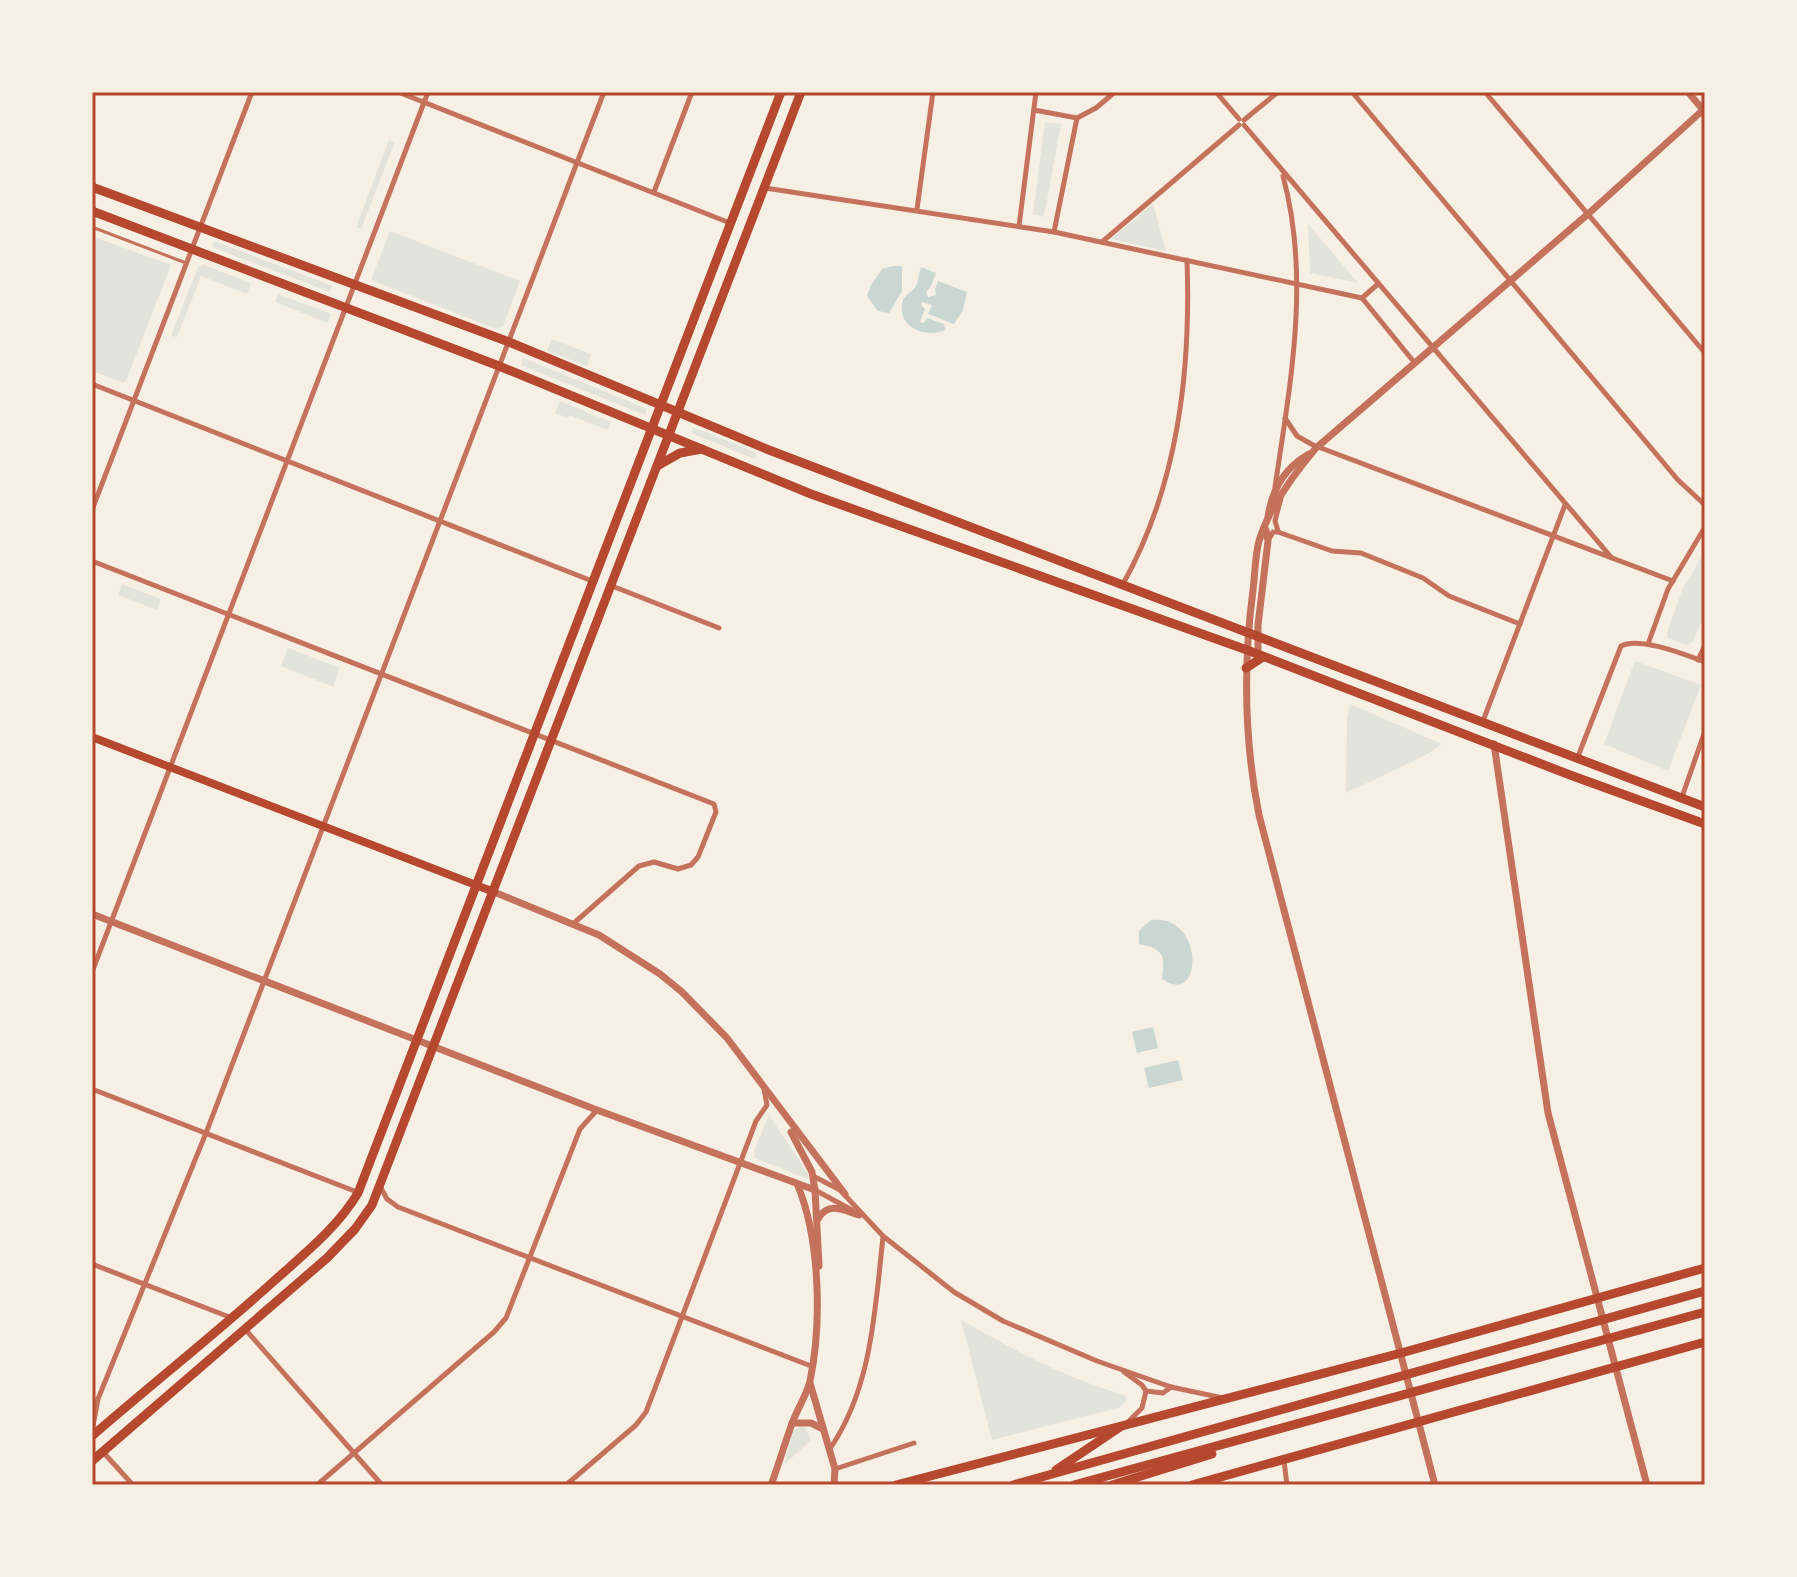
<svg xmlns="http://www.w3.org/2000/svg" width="1797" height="1577" font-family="Overpass,sans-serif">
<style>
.green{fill:#e2e4dc}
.water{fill:#c9d6d2}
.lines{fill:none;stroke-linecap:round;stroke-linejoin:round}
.service{stroke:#c5725c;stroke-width:3}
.minor{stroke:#c5725c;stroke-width:5}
.tertiary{stroke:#c5725c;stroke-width:7}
.secondary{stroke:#b5482f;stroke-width:8}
.primary{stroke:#b5482f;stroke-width:9}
.trunk{stroke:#b5482f;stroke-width:9}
.neatline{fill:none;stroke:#b5482f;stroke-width:3}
</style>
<rect width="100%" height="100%" fill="#f6efe4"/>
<g class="green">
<path d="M1045 122 1061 124 1044 217 1033 214Z"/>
<path d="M389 140 395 142 361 229 356 227Z"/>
<path d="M1153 204 1166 251 1111 239Z"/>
<path d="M1308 224 1358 283 1310 273Z"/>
<path d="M390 231 520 281 503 326 496 329 371 280Z"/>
<path d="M92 236 171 265 126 381 123 383 92 371Z"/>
<path d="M214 241 333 286 330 292 212 247Z"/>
<path d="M204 265 251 283 247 294 201 276 177 337 171 336 198 267Z"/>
<path d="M278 294 331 314 328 323 275 302Z"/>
<path d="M552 339 591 354 587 366 547 351Z"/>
<path d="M523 358 647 409 645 415 521 365Z"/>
<path d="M560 401 611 422 608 430 569 415 568 418 555 413Z"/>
<path d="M693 427 757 453 755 459 691 433Z"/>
<path d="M1705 551V616L1692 642 1686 645 1668 638 1667 633 1682 590Z"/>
<path d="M122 584 161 599 157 610 118 595Z"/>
<path d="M288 648 340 668 333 687 281 666Z"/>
<path d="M1635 661 1701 685 1668 771 1604 744Z"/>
<path d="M1350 704 1442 744 1424 756 1346 793 1347 719Z"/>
<path d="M769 1115 808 1174V1179L755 1158 754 1151Z"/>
<path d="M961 1320C1018 1352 1061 1376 1124 1395L1127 1400 1121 1407 992 1440Z"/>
<path d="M799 1427H805L811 1440 784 1465 793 1430Z"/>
</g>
<g class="water">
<path d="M894 266H902V291L889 313 878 311 867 296 871 285 882 269Z"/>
<path d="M921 267 936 273 930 288 926 291 928 297 936 295 935 289 938 281 967 292 963 310 954 324 928 314 932 305 922 302 921 305 925 309 920 322 924 323 927 318 944 324 945 330C926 339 895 327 903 300 906 293 913 292 916 286 918 283 919 272 921 267Z"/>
<path d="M1151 920C1205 913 1204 1008 1162 979 1165 956 1165 949 1139 944V931Z"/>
<path d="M1153 1027 1158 1048 1137 1053 1132 1032Z"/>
<path d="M1178 1060 1183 1080 1149 1088 1144 1068Z"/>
</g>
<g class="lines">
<path class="service" d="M92 227 186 263"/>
<g class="minor">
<path d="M398 92 730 223"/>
<path d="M1216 92 1239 119"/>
<path d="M1352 92 1678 480 1705 505"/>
<path d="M1485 92 1705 353"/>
<path d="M1034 110 1077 118 1054 232"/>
<path d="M1077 118 1096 108 1115 92"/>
<path d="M1244 120 1278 92"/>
<path d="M1244 125 1611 557"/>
<path d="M765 188 1054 232 1362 298"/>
<path d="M654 192 692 92"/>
<path d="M917 209 933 92"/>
<path d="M1019 226 1036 92"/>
<path d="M1102 242 1239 125"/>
<path d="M1362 298 1414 362"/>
<path d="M1362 298 1378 284"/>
<path d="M92 384 592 581"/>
<path d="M1285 418 1297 436 1313 445 1673 581"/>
<path d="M1275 487C1290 385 1311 279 1283 176"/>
<path d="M92 510 252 92"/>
<path d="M1278 531 1275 521 1281 498"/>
<path d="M1269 539 1273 532H1278L1332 551 1361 553 1423 578 1449 596 1520 624"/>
<path d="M92 561 714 804 716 812 698 857 691 865 678 869 654 862 639 866 574 923"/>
<path d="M1123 584C1178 485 1191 372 1187 260"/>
<path d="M612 586 719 628"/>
<path d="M1648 644 1668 589 1705 527"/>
<path d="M1698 660 1705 645"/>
<path d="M1483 721 1565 505"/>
<path d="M1577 759 1621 646C1639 636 1686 655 1705 662"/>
<path d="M1682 797 1705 731"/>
<path d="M92 972 428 92"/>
<path d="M92 1089 357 1192"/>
<path d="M813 1176 840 1190 883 1236 954 1292 1003 1321 1097 1361 1171 1387 1223 1398"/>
<path d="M381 1188 387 1199 398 1207 811 1366"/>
<path d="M815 1190 852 1210"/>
<path d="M92 1264 232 1318"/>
<path d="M245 1329 382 1485"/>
<path d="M1124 1372 1142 1385 1146 1391 1142 1408 1128 1422"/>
<path d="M1146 1391 1163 1393 1171 1387"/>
<path d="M92 1431 98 1399 206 1133 604 92"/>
<path d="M829 1450C872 1389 875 1309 883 1237"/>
<path d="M103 1452 133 1485"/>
<path d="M1284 1461 1287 1485"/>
<path d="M835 1469 914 1443"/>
<path d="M317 1485 494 1332 506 1318 580 1129 597 1110"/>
<path d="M566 1485 636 1425 646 1412 756 1121 767 1105 764 1089"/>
</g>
<g class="tertiary">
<path d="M1688 92 1704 111"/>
<path d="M1268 517C1272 489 1284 468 1309 454"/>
<path d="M1258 654V625L1268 541 1266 530"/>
<path d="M1494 744 1548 1113 1647 1485"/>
<path d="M494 892 599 935 660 974 682 992 727 1038 845 1194"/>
<path d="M92 914 597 1110 815 1190"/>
<path d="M791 1132 812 1172 815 1190 819 1266"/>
<path d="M818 1219C828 1201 843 1210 859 1215"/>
<path d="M810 1383 835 1469 834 1485"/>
<path d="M792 1423H811L823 1429"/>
<path d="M771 1485C779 1464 785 1442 793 1421 798 1408 807 1394 810 1381 822 1324 820 1240 798 1186"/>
<path d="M1435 1485 1259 815C1244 739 1243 666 1253 590 1255 574 1255 556 1259 541 1269 507 1294 474 1316 448L1588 214 1703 110"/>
</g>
<path class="secondary" d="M92 737 494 892"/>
<g class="primary">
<path d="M92 187 509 342 769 450 1705 807"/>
<path d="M92 211 499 366 811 494 1247 650 1570 775 1705 824"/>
<path d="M657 466 680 453 702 449"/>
<path d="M1246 668 1263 657"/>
<path d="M92 1436C152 1384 215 1334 274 1281 304 1254 337 1228 358 1193L781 92"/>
<path d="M92 1461 327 1258 355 1229 372 1205 801 92"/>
</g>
<g class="trunk">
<path d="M1056 1470 1120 1427"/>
<path d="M896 1485 1401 1353 1705 1268"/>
<path d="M1013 1485 1705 1291"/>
<path d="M1074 1485 1705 1312"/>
<path d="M1112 1485 1212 1454"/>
<path d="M1192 1485 1705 1342"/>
</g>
</g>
<rect width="1797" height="1577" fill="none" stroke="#f6efe4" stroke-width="188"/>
<rect x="94" y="94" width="1609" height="1389" class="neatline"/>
</svg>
